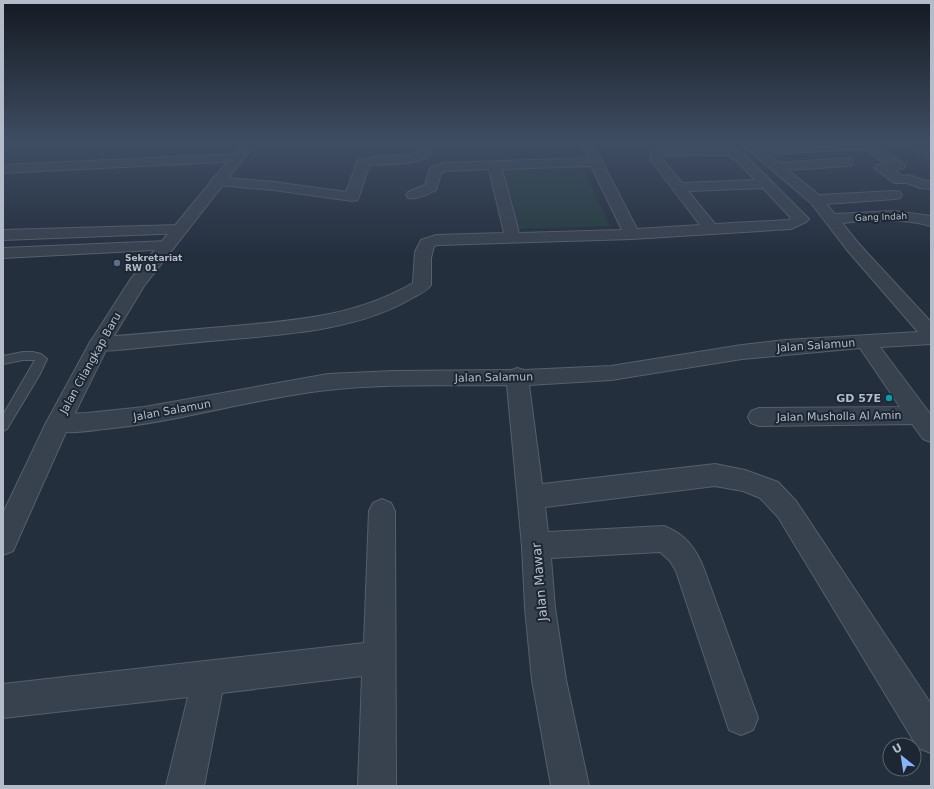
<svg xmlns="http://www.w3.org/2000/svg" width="934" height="789" font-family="'DejaVu Sans',sans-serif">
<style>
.green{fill:#263c3f}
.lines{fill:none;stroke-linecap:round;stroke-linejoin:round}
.service-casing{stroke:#565f6c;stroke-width:2}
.minor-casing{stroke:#565f6c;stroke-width:2}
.tertiary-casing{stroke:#565f6c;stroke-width:2}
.service{fill:#38414e;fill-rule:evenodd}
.minor{fill:#38414e;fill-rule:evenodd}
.tertiary{fill:#38414e;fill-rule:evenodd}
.service-dot{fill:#5c6f8a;stroke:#1d2633;stroke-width:1.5}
.culture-dot{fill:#0f9aa8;stroke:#1d2633;stroke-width:1.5}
.labels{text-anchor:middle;stroke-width:4;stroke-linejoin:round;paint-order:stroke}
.far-street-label{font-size:9px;fill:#b4bcc9;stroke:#1d2633}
.far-poi-label{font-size:9px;font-weight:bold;fill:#b4bcc9;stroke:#1d2633;text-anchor:start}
.street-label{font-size:11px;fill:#b4bcc9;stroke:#1d2633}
.poi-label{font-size:11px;font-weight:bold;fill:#b4bcc9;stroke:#1d2633;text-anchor:end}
.near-street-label{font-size:13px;fill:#b4bcc9;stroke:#1d2633}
</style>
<rect width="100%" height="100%" fill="#242f3e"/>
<g class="green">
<path d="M900 144H931V163Z"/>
<path d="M581 165 610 226 509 229 496 167Z"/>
</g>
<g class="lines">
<defs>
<path id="service" d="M33 352 41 354 47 359 40 374 7 429 3 431V415L35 360H23L3 364V356L23 352Z"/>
<g id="minor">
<path d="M3 144H13L11 147 3 149Z"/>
<path d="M417 144H429L430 154 428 157 410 163 369 165 359 197 357 200 352 201 274 190 218 185 213 184 211 181 213 178 218 177 274 182 346 192 358 160 378 156 413 155 418 152Z"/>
<path d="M581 144H593L637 229 700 225 650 159 652 151 660 148 729 147 745 155 809 219 806 222 791 229 632 239 438 245 434 246 431 258V285C427 291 420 294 414 297 350 336 261 335 189 343 169 345 148 347 128 349 116 350 104 352 92 349L89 344 92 339 99 337C136 335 174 331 211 328 283 321 349 320 413 283L415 252 421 240 436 235 504 233 489 169 446 171 441 173 436 190C427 194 418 200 408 198L406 195 408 192 425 185 430 168 444 163 588 158ZM727 155 737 161 755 180 682 183 662 159V156ZM591 166 622 230 519 233 502 169ZM763 188 791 218 788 220 715 224 688 191Z"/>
<path d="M742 144H756L759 147 810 144H873L903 163 905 166 903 169 894 170 902 176 909 175 923 180 931 181V189L920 188 907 183H894L874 168 876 165 886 164 864 149 768 154 779 163 847 158 852 159 853 162 852 165 847 166 788 170 819 195 895 191 900 192 902 195 900 198 895 199 826 204 835 214 894 211 931 216V226C901 218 872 220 842 223L859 244 931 322V344L880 347 931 415V442L923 439 912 424 759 426 751 423 748 417 751 411 759 408 900 407 860 348 742 359 611 380 529 385 542 484 715 464 745 470 778 482 796 501 931 704V753L918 748 778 517 760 498 743 491 715 486 545 507 548 532 664 526C685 534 696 548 704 569L758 718 753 730 741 735 729 730 676 571 670 561 660 552 551 558 555 608 566 680 589 786H551L532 680 525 608 522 546 507 385C448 386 387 383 328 390 253 398 180 422 104 429 87 431 66 435 50 429L46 423 50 417 58 414 87 413 144 407 328 374 393 371 512 370 517 368 524 370 611 366 742 345 785 340 918 332 847 250 811 203Z"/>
<path d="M237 154 241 155 243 158 241 161 3 173V165Z"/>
<path d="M180 225 185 227 188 230 185 233 3 240V230Z"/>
<path d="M167 241 173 243 175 246 173 249 3 258V248Z"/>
<path d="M382 499 391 503 395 511 396 786H358L362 676 222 693 204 786H166L188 697 3 718V684L364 643 369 511 373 503Z"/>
</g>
<path id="tertiary" d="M242 144H255L144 286 109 344 70 423 13 551 3 555V513L46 423 89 344 130 280Z"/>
</defs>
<use href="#service" class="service-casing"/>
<use href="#minor" class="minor-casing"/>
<use href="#tertiary" class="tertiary-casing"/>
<use href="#service" class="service"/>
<use href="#minor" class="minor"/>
<use href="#tertiary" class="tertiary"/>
</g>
<linearGradient id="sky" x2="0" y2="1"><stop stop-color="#141a22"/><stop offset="0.56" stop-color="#3f4d63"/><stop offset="1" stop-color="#3f4d63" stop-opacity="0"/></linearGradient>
<rect width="934" height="255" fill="url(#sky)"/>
<circle class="service-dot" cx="117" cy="263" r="4"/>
<circle class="culture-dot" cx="889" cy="398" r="4"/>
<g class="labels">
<g class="far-street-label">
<text transform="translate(881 217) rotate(-2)" y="3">Gang Indah</text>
</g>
<g class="far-poi-label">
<text x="125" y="261">Sekretariat<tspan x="125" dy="10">RW 01</tspan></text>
</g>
<g class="street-label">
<text transform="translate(816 345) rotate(-4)" y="4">Jalan Salamun</text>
<text transform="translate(90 363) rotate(-61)" y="4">Jalan Cilangkap Baru</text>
<text transform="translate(494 377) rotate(-1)" y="4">Jalan Salamun</text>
<text transform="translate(172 410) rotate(-10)" y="4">Jalan Salamun</text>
<text transform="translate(839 416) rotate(-1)" y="4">Jalan Musholla Al Amin</text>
</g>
<g class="poi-label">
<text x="881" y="402">GD 57E</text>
</g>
<g class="near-street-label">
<text transform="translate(539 582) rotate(-95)" y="5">Jalan Mawar</text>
</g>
</g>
<rect width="934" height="789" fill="none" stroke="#b4bcc9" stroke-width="8"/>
<g transform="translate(902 757) rotate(330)"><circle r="19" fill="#1d2633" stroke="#59626f"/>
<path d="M0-3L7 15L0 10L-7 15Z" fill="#8ab4f8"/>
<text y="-6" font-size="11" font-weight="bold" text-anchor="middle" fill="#b4bcc9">U</text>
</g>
</svg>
